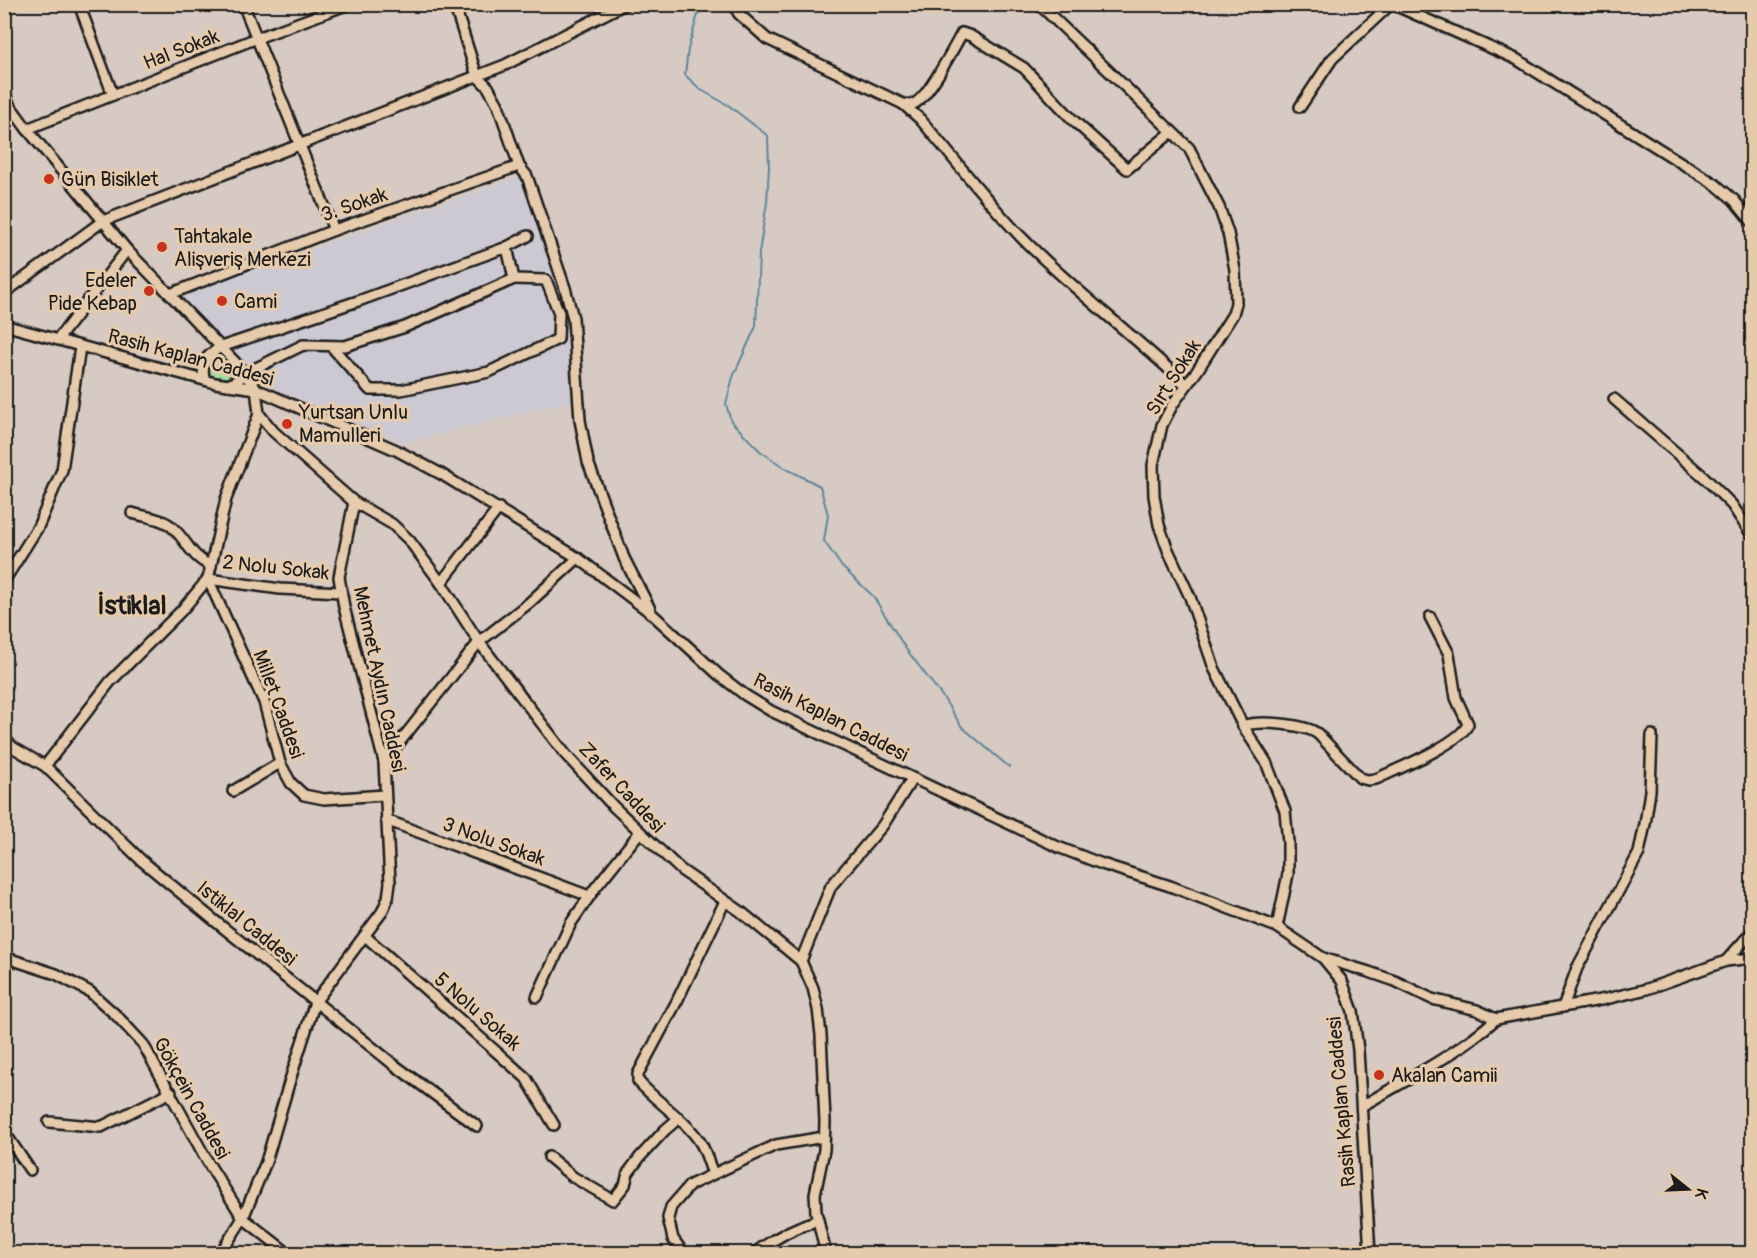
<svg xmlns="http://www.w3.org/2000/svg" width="1757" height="1258" font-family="Pangolin,sans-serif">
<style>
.built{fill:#cdc9d2}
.green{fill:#a3dea4;stroke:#607d60;stroke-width:1.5}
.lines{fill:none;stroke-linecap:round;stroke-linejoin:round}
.stream{stroke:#5e8699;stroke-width:2}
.minor-casing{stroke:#1c1c1c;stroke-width:14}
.minor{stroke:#e5cbac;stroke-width:9}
.poi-dot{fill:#c8321e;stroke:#e5cbac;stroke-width:2}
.labels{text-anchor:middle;stroke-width:6;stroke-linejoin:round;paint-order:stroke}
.street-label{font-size:20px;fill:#1c1c1c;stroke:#e5cbac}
.poi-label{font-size:20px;fill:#1c1c1c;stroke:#e5cbac;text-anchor:start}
.district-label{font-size:26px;font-weight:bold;fill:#1c1c1c;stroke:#e5cbac}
</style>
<rect width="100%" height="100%" fill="#d7cac2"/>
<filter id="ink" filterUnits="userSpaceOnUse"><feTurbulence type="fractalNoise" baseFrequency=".0167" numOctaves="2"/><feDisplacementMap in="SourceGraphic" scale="12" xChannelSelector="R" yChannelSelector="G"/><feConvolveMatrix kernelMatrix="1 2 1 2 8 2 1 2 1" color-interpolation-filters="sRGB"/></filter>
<g filter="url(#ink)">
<path class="built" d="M522 176 569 321 575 400 405 443 266 386 177 295Z"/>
<circle class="green" cx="220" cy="368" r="12"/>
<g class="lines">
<path class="stream" d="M701 4 688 49 685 75 701 90 728 105 768 136 769 167 767 202 759 253 756 326 733 377 726 404 731 421 760 451 785 468 820 486 828 515 824 541 842 567 873 596 906 649 942 696 962 727 1009 767"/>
<defs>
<g id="minor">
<path d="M79 4 113 95"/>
<path d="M243 4 334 230"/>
<path d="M454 4 477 76 488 87 498 105 519 166 527 176 565 288 573 318 580 420 588 462 624 558 650 609"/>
<path d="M733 4 739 14 767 39 903 104C906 104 910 105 913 104 927 100 954 47 962 33L971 36 1024 68 1073 120 1127 169 1172 132"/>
<path d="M1037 4 1044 9 1189 148 1219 207 1228 233 1235 270 1236 303 1233 314 1197 371 1173 404 1162 425 1153 465 1154 496 1159 525 1168 550 1190 597 1214 668 1243 726 1266 762 1285 811 1288 842V874L1277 927"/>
<path d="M1392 4 1516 59 1715 184 1734 200 1752 222"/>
<path d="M4 88 8 103"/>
<path d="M4 101 8 103 27 129 127 250 237 364 256 389 259 414 274 432 354 502 392 524 409 540 441 583 479 642 566 755 614 807 681 870 740 911 801 961 813 988 818 1009 821 1035 825 1122 824 1150 815 1194 816 1212 826 1254"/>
<path d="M903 104 920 119C954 158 986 201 1022 238 1073 290 1133 334 1186 385"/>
<path d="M1300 107 1332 59 1391 4"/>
<path d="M27 129 257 38 349 4"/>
<path d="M507 247 528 236"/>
<path d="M4 293 103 221 505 65 625 4"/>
<path d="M170 294 334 230 519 166"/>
<path d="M4 325 215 383 256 389 396 450 441 474 578 558 651 613 719 675 745 695 771 711 1058 847 1102 864 1170 886 1277 927 1323 958 1342 981 1353 1011 1358 1050 1370 1254"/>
<path d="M58 339 127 250"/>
<path d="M331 346 370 390H401L489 372 558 339 559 313 546 280 514 279"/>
<path d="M204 379C201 361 206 356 221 347L361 300 507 247 514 279 405 327 345 346 303 345 244 374 238 380 228 385"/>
<path d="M1614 399 1704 477 1732 505 1752 535"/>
<path d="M132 513C145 517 163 518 173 528 188 542 190 556 211 566"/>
<path d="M208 579 264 702 280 763 291 783 304 795 324 799 385 795"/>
<path d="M208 579 280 589 341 592"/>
<path d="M4 581 38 527 62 470 80 347"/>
<path d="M441 583 499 508"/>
<path d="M1243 726C1258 720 1305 724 1318 734L1360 778 1368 780 1376 779C1397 769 1460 744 1468 724L1456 698 1449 654 1430 617"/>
<path d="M4 739 14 748 45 766 141 860 215 921 393 1064 477 1126"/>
<path d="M384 762 479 642 529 603 578 558"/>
<path d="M45 766 110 682 182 610 208 579 226 499 259 414"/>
<path d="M233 791 280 763"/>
<path d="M386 820 589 896"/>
<path d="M365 936 526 1078 554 1125"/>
<path d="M4 957 56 974 90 992 117 1016 143 1044 210 1166 243 1218 289 1254"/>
<path d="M1323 958 1369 972 1395 981 1432 999 1477 1010 1496 1019 1606 999 1647 989 1726 961 1752 958"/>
<path d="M801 961 831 886 883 825 912 779"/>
<path d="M1726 961 1752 932"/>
<path d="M537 997 571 923 596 887 640 832"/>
<path d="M1563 1007 1577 968 1639 853 1645 824 1650 791 1652 735"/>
<path d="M1362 1106C1409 1078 1455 1056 1496 1019"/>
<path d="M49 1122 101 1127 171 1092"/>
<path d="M4 1137 9 1139 30 1170"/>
<path d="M549 1157 573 1177 613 1200 625 1185 628 1173 640 1157 665 1130 679 1118"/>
<path d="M713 1173C708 1163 706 1151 700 1142 684 1118 657 1103 638 1081V1074L677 1001 725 901"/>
<path d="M220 1254 243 1218 266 1162 290 1080 315 1002 382 912 388 898 390 883 384 762 344 607 339 577 354 502"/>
<path d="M684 1254 673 1239 668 1218 671 1207 690 1185 776 1145 824 1137"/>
<path d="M753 1254C773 1239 794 1227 818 1220"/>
</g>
</defs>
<use href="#minor" class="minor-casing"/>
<use href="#minor" class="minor"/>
</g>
</g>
<g class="poi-dot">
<circle cx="49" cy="179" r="6"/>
<circle cx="162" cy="247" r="6"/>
<circle cx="149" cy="291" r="6"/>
<circle cx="222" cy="301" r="6"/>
<circle cx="287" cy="424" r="6"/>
<circle cx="1379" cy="1075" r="6"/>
</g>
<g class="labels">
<g class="street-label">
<text transform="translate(181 49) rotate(-21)" y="7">Hal Sokak</text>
<text transform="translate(354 204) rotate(-19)" y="7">3. Sokak</text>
<text transform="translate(191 357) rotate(15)" y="7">Rasih Kaplan Caddesi</text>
<text transform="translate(1173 377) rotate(-58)" y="7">Sırt Sokak</text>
<text transform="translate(276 567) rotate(6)" y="7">2 Nolu Sokak</text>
<text transform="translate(380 679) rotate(78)" y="7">Mehmet Aydın Caddesi</text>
<text transform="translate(279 704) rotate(70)" y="7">Millet Caddesi</text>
<text transform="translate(831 717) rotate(27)" y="7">Rasih Kaplan Caddesi</text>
<text transform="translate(622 787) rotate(47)" y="7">Zafer Caddesi</text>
<text transform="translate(494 841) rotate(20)" y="7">3 Nolu Sokak</text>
<text transform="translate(247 923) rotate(39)" y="7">Istiklal Caddesi</text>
<text transform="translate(478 1011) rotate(41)" y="7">5 Nolu Sokak</text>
<text transform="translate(192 1098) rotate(61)" y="7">Gökçein Caddesi</text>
<text transform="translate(1341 1102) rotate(-95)" y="7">Rasih Kaplan Caddesi</text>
</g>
<g class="poi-label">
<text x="61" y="186">Gün Bisiklet</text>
<text x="174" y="243">Tahtakale<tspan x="174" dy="23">Alişveriş Merkezi</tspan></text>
<text x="137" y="287" text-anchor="end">Edeler<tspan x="137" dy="23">Pide Kebap</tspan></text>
<text x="234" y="308">Cami</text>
<text x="299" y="419">Yurtsan Unlu<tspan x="299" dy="23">Mamulleri</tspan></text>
<text x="1391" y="1082">Akalan Camii</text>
</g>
<g class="district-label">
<text x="132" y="614">İstiklal</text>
</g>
</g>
<rect width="1757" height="1258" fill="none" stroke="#e5cbac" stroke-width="24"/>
<rect x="12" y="12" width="1733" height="1234" fill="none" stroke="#1c1c1c" stroke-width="2" filter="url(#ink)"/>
<g transform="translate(1688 1189) rotate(108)" stroke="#e5cbac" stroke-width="4.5" paint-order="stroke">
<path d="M0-4.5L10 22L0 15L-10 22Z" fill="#1c1c1c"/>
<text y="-9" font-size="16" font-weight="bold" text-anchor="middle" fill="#1c1c1c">K</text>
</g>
</svg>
